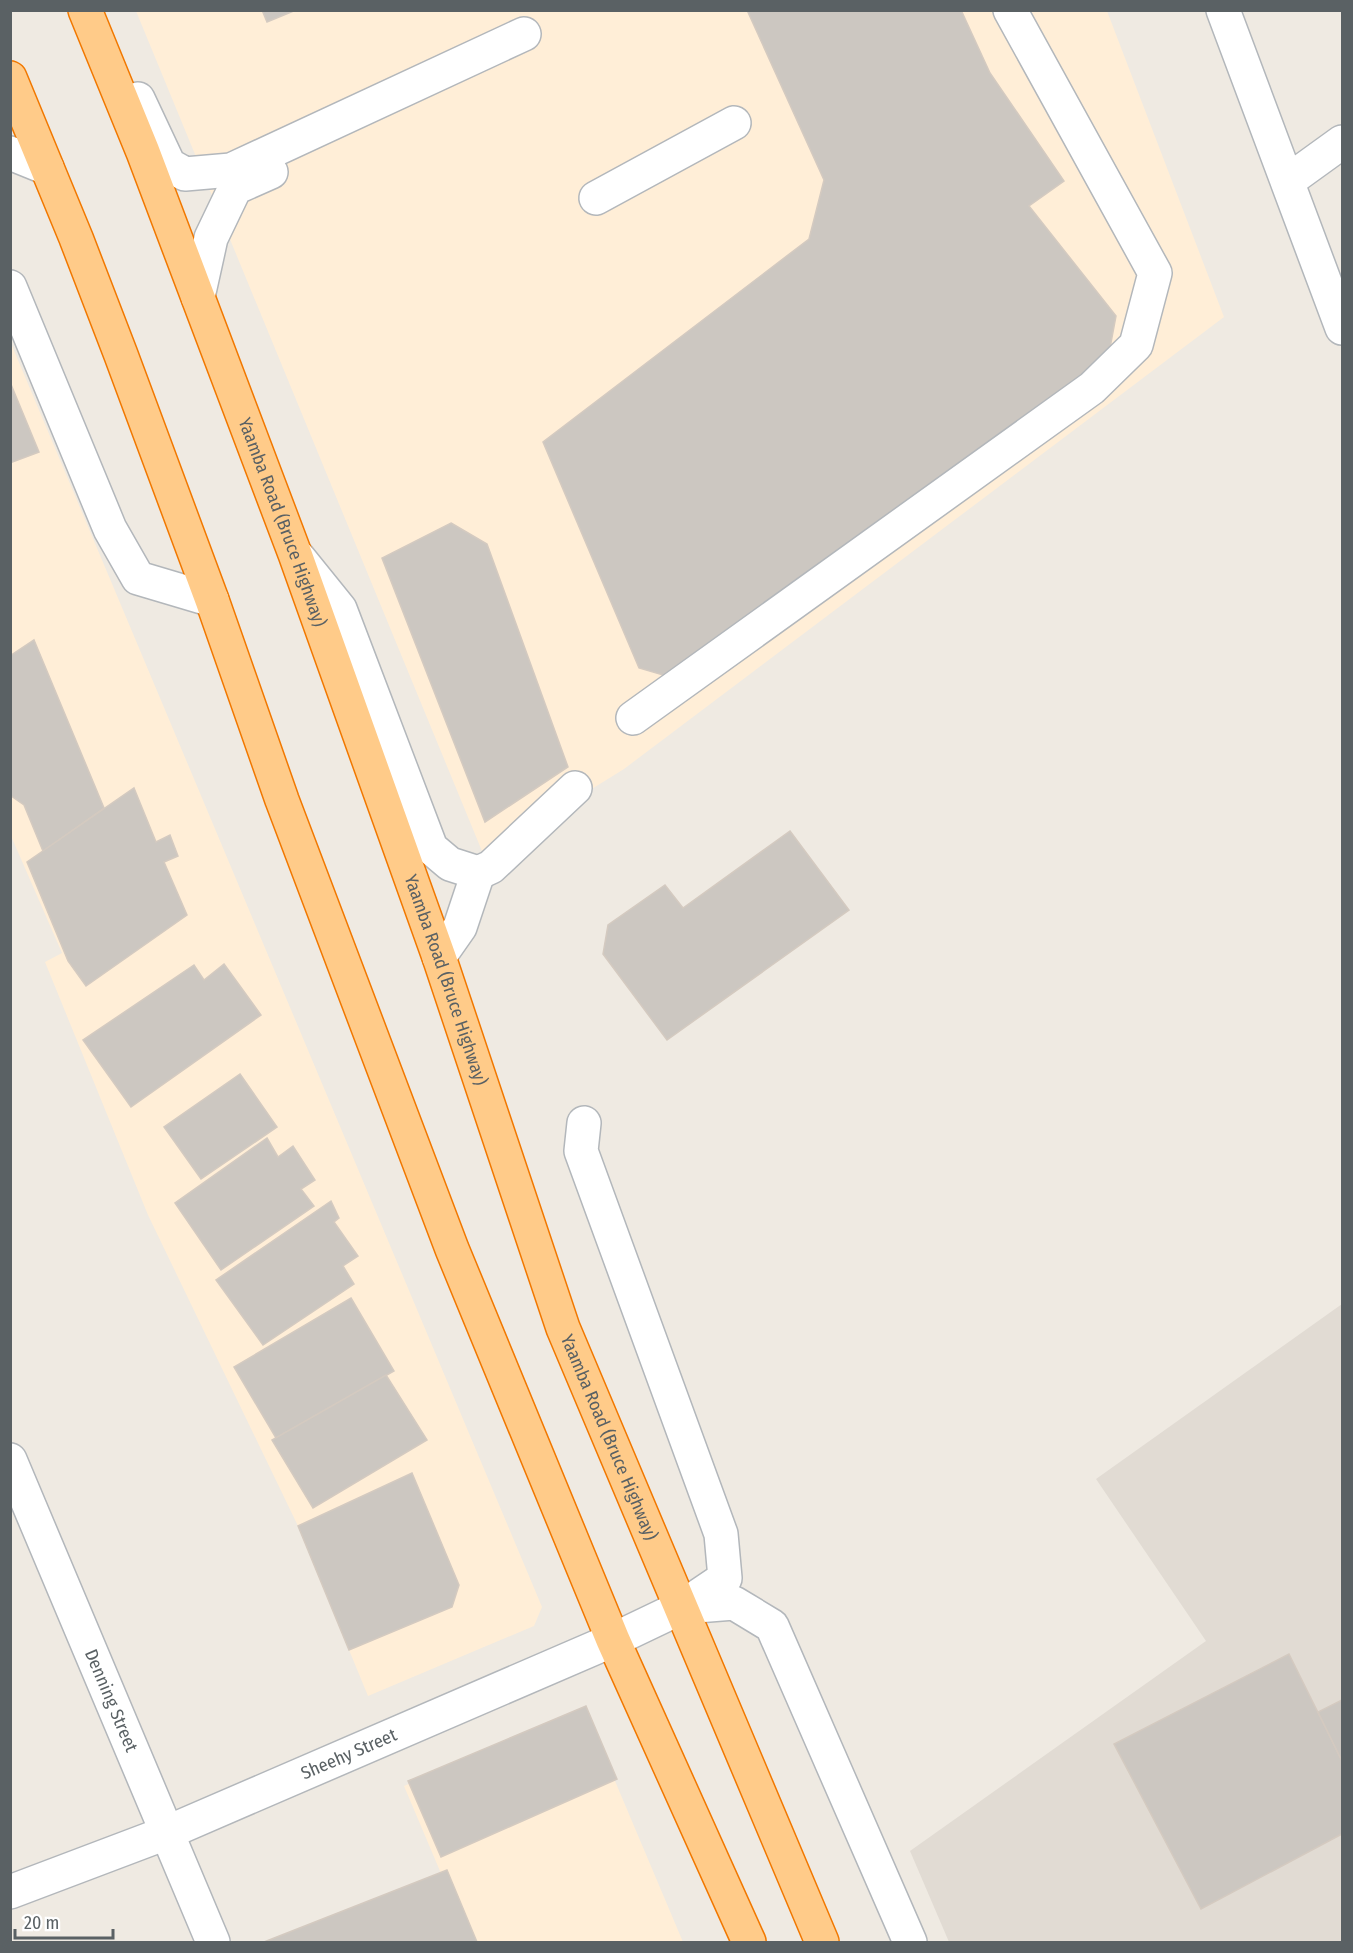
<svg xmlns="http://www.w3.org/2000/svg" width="1353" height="1953" font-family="'Fira Sans Condensed',sans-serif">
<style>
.commercial{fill:#ffeed7}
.education{fill:#e1dbd3}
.building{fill:#ccc7c1;stroke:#d4cac0;stroke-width:1.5}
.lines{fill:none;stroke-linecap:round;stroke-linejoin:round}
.minor-casing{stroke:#b3b7bb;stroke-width:36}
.highway-casing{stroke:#f17800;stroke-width:36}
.minor{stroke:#fff;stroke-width:33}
.highway{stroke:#ffcb89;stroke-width:33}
.labels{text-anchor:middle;stroke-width:4.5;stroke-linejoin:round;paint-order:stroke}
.street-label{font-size:18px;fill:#5a6164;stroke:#fff}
</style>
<rect width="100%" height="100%" fill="#efeae2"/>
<g class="commercial">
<path d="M136 11H1107L1224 317 624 769 484 856Z"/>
<path d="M10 341 542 1607 534 1626 368 1696 298 1526 148 1215 45 962 62 953 11 836Z"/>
<path d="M585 1710 683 1942H470L404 1786Z"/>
</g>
<path class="education" d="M1342 1304V1942H949L910 1851 1206 1641 1096 1479Z"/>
<g class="building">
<path d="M262 10H296L267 22Z"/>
<path d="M747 10H961L990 73 1064 181 1029 206 1116 316 1107 364 663 675 639 668 543 442 809 239 824 180Z"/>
<path d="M10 382 39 452 10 463Z"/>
<path d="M451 523 487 544 568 767 485 822 382 558Z"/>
<path d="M34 640 104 808 43 851 24 805 10 795V656Z"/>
<path d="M134 788 156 842 170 835 178 856 164 862 187 915 86 986 68 961 27 862Z"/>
<path d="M790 831 849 910 667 1040 603 954 608 925 665 885 683 908Z"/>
<path d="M224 964 261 1015 131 1107 83 1040 194 965 204 980Z"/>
<path d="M240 1074 277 1127 201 1179 164 1127Z"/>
<path d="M267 1138 278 1157 293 1146 315 1180 301 1189 314 1206 221 1270 175 1203Z"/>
<path d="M331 1201 339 1218 334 1222 358 1256 343 1266 354 1284 263 1345 216 1280Z"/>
<path d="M351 1298 394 1371 276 1438 234 1367Z"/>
<path d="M386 1375 427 1440 313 1508 272 1440Z"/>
<path d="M412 1473 459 1585 452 1607 349 1650 298 1526Z"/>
<path d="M1289 1654 1342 1761V1834L1201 1909 1114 1744Z"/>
<path d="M1342 1700V1761L1318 1712Z"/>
<path d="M586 1706 617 1779 441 1857 408 1781Z"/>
<path d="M447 1870 477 1942H264Z"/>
</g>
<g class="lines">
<defs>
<g id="minor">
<path d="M1223 10 1342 328"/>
<path d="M138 99 169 165 185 174 231 170 524 34"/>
<path d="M10 153 47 168"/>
<path d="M1288 181 1342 142"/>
<path d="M596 198 734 123"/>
<path d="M10 287 110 529 138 578 212 600"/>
<path d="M198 297 211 238 235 188 271 172"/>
<path d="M298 557 340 609 431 848 450 864 478 873 491 867 575 788"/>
<path d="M633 718 1092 388 1136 345 1155 273 1010 10"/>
<path d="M439 957 460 927 478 873"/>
<path id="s1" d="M10 1460 213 1942"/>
<path d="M684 1607 734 1603 772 1626 910 1942"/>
<path id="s2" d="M10 1892 166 1833 613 1640 682 1607 725 1578 721 1534 581 1151 584 1123"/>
</g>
<g id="highway">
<path id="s3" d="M85 10 143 152 295 554 439 957 563 1328 822 1942"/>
<path d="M10 78 76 238 121 355 212 600 282 800 452 1249 613 1640 749 1942"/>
</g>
</defs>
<use href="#minor" class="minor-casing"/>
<use href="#highway" class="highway-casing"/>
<use href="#minor" class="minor"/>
<use href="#highway" class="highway"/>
</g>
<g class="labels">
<g class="street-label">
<text dy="6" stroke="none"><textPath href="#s3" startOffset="549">Yaamba Road (Bruce Highway)</textPath></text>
<text dy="6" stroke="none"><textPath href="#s3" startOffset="1035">Yaamba Road (Bruce Highway)</textPath></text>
<text dy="6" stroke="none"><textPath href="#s3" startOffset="1521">Yaamba Road (Bruce Highway)</textPath></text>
<text dy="6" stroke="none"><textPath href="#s1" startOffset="261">Denning Street</textPath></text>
<text dy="6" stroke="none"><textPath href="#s2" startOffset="366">Sheehy Street</textPath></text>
</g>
</g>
<rect width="1353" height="1953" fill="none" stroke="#5a6164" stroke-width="24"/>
<path d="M15 1929v9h98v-9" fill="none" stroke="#5a6164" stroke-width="3"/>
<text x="24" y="1929" font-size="18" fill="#5a6164" stroke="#ffffff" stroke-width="4.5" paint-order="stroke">20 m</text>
</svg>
